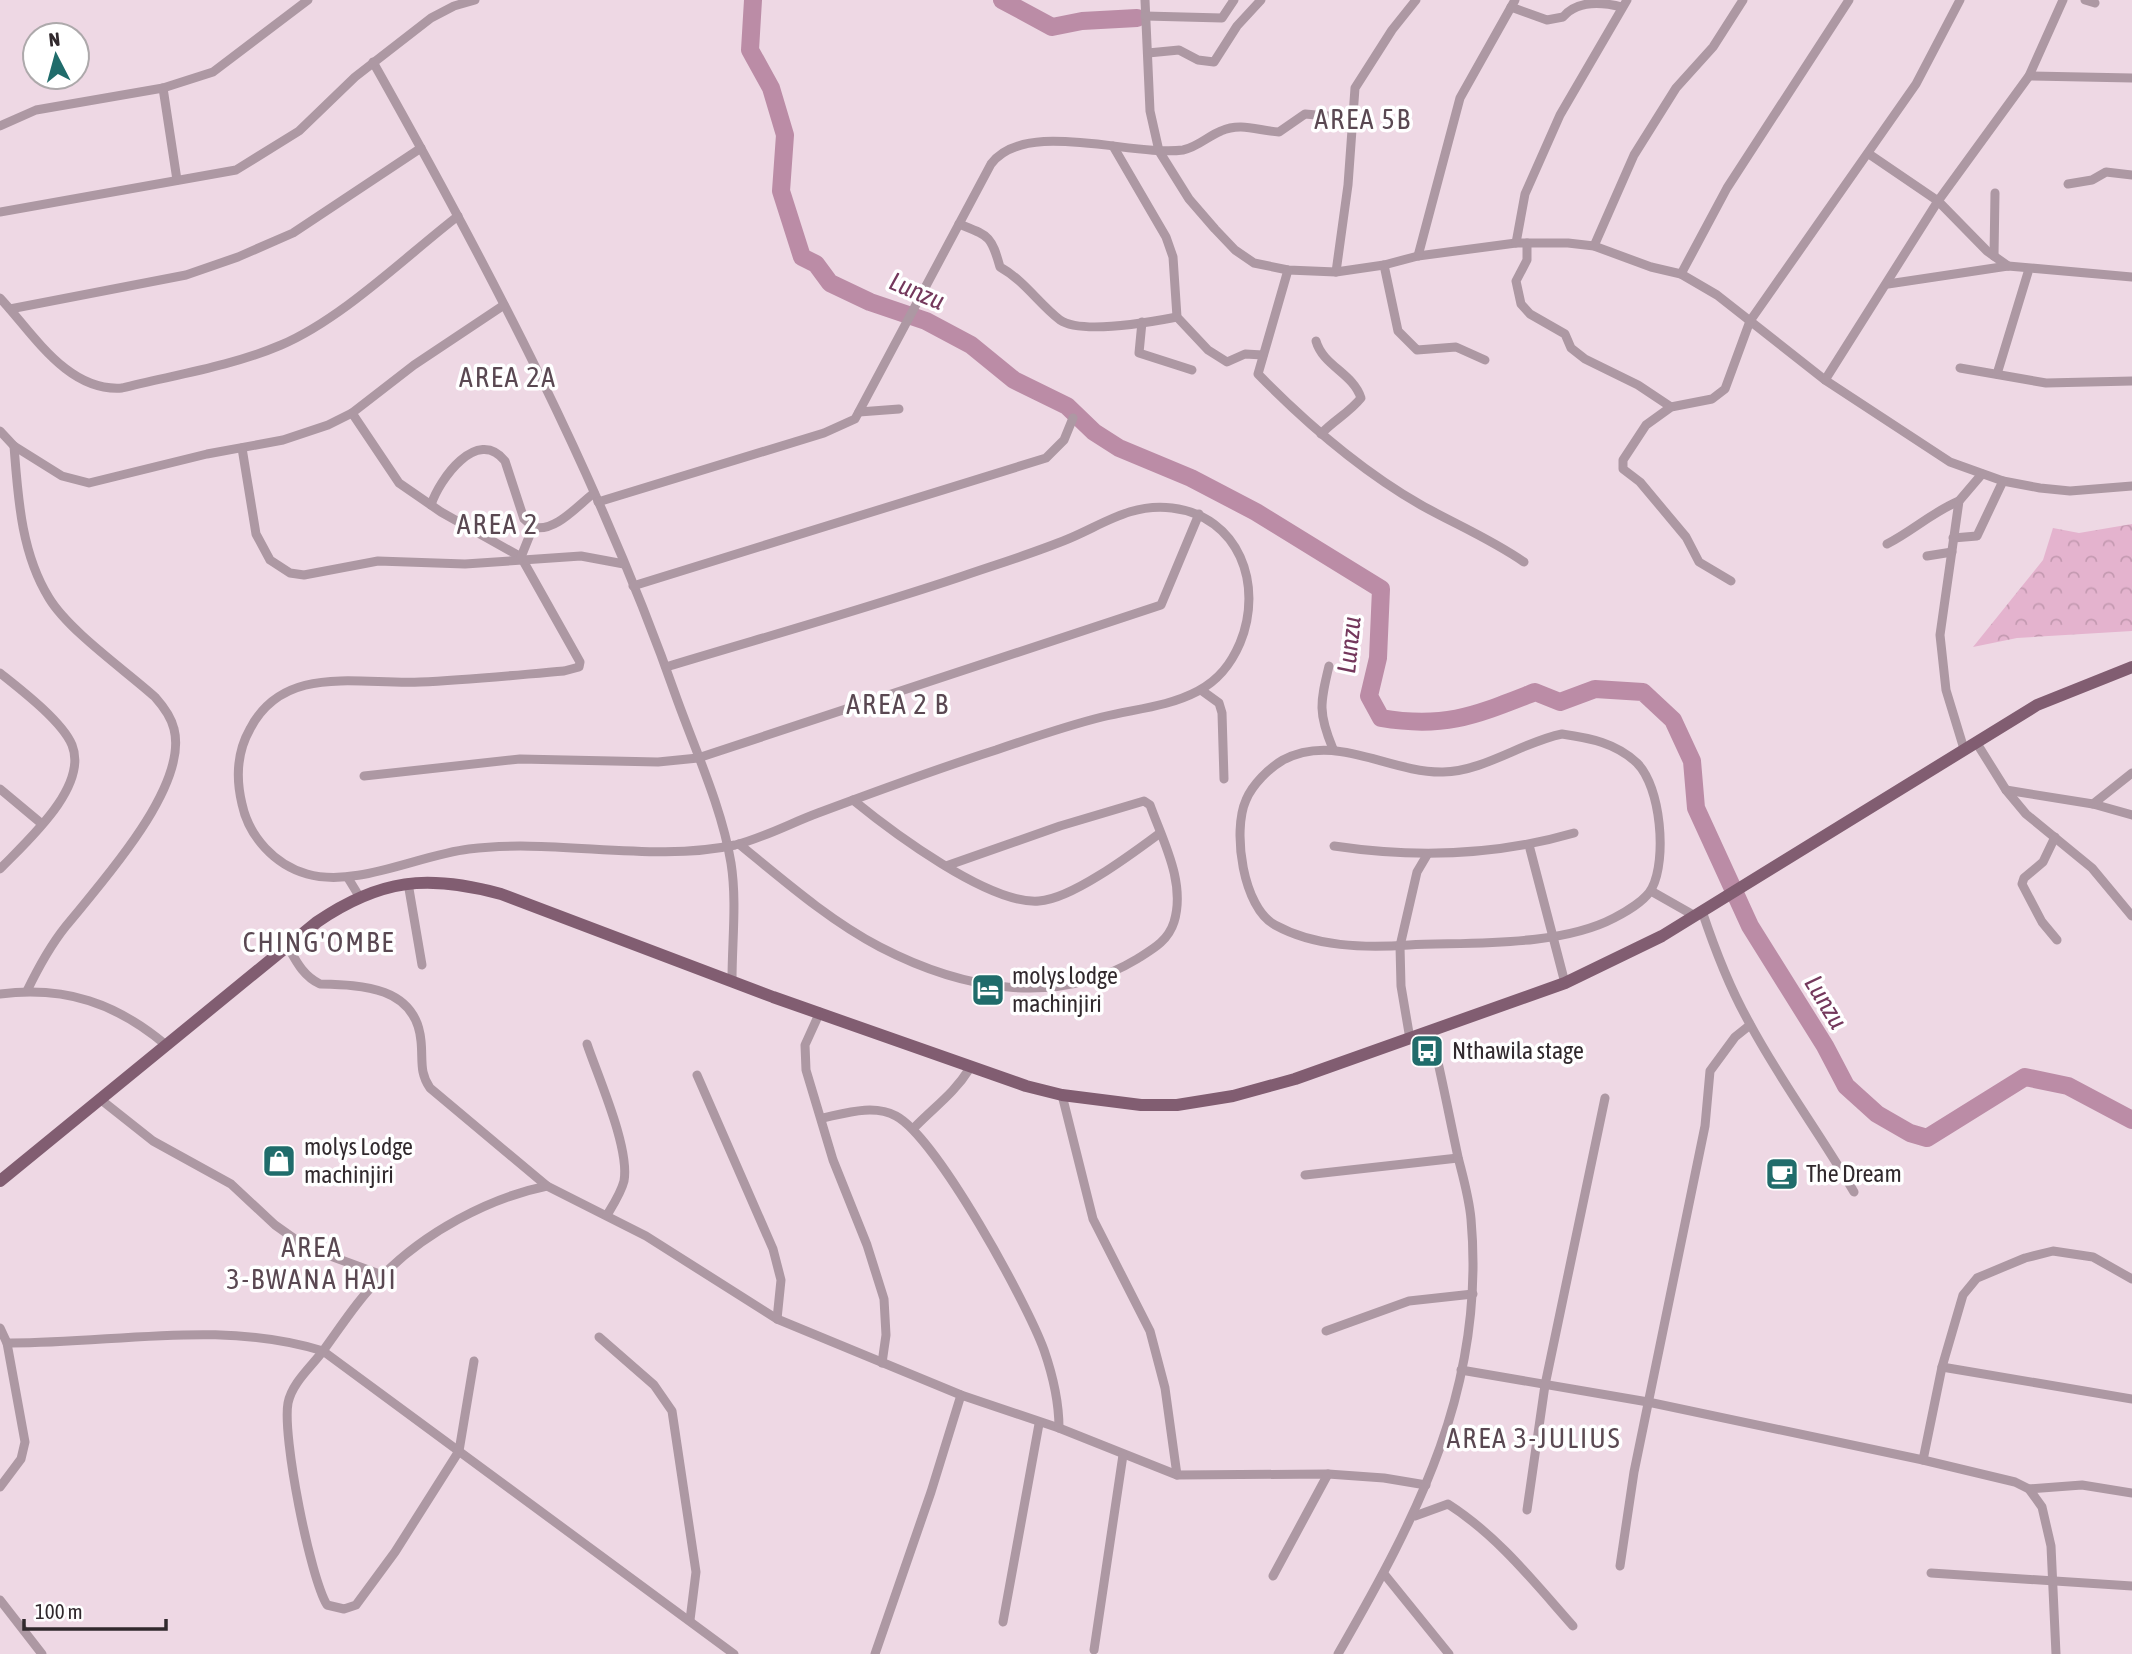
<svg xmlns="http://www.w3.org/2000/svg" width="2132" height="1654" font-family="'Asap Condensed',sans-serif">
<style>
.park{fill:url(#park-crowns)}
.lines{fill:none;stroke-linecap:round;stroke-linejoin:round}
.river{stroke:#bb8ca6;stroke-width:18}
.minor{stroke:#ad98a3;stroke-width:9}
.major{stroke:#815d71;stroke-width:12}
.labels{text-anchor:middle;stroke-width:7;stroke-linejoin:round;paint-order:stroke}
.poi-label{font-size:24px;fill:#31292d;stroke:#fff;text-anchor:start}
.water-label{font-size:26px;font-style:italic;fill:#74385c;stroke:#fff}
.quarter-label{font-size:28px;letter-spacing:2px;fill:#5a4852;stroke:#fff}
</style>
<defs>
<pattern id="park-crowns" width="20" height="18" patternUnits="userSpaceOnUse" patternTransform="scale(1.75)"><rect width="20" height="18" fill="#e4b3ce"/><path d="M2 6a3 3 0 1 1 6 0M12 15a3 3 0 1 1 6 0" fill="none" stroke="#c49ab1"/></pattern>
</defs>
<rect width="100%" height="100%" fill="#eed8e4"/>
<path class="park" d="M2132 524V631L2017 638 1973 647 2043 560 2053 528 2079 533Z"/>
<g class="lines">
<g class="river">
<path d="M753 0 750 50 771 88 785 135 781 191 802 257 816 264 830 283 870 302 926 321 971 345 1014 380 1067 406 1094 432 1119 448 1191 478 1256 512 1381 589 1378 658 1369 696 1381 718C1445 729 1476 715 1535 692L1560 702 1595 689 1643 692 1673 720 1692 761 1696 808 1750 926 1825 1046 1846 1086 1877 1114 1910 1133 1927 1138 2025 1077 2068 1086 2132 1120"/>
<path d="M1002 0 1052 27 1082 21 1137 18"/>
</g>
<g class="minor">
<path d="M1145 0 1150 111 1159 151 1189 199 1215 229 1235 250 1254 263 1288 270 1336 272 1384 265 1418 256 1516 243H1568L1594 246 1651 267 1681 274 1717 295 1825 380 1950 462 2003 481 2040 488 2070 491 2132 486"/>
<path d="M2085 0 2095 3"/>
<path d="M1511 7 1547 20 1563 17C1577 0 1602 2 1622 7"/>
<path d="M1145 16 1222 18 1234 0"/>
<path d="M1148 53 1179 50 1198 60 1214 62 1237 26 1261 0"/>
<path d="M373 62C489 268 600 479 678 702 697 754 722 809 731 863 737 901 732 942 732 980"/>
<path d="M2029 76 2132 78"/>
<path d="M163 88 177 180"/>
<path d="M0 126 36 110 163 88 213 72 308 0"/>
<path d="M1113 146 1166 237 1173 257 1177 317 1208 350 1227 362 1245 354 1263 355"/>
<path d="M1869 154 1938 201 1987 251 2008 266"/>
<path d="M2068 184 2092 180 2106 172 2132 175"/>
<path d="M0 212 236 170 299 131 355 77 431 18 454 6 475 0"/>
<path d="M959 224C989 236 991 235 1000 267 1025 281 1038 303 1060 320 1082 335 1151 322 1177 317"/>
<path d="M1516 243 1525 194 1560 115 1627 0"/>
<path d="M1527 243V260L1516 281 1521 304 1530 314 1565 334 1571 348 1585 359 1638 385 1671 407"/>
<path d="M1594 246 1634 155 1676 88 1713 47 1743 0"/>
<path d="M1418 256 1460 98 1515 0"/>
<path d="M1994 256 1995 193"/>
<path d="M1384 265 1398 331 1417 350 1456 347 1485 360"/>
<path d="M1288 270 1258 374C1307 424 1360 470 1421 505 1455 524 1491 539 1524 562"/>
<path d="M1336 272 1348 185 1355 88 1392 30 1416 0"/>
<path d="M1681 274 1727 188 1849 0"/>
<path d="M1888 284 2008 266 2132 277"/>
<path d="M0 298C33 333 67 392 122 388 174 375 232 366 281 345 342 319 405 257 458 216"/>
<path d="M10 309 186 275 238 257 293 233 421 148"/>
<path d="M1142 322 1139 353 1192 370"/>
<path d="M1316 341C1323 366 1353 373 1361 398 1349 413 1334 420 1321 434"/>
<path d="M1960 368 2046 383 2132 381"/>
<path d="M1997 374 2029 269"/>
<path d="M1825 380 1938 201 2029 76 2063 0"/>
<path d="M859 412 899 409"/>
<path d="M352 413 399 483 441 512 521 557 580 662 579 667 564 671C516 675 468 680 420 682 359 685 284 663 250 729 237 752 236 779 242 804 249 837 275 865 307 874 356 888 419 855 469 849 555 838 653 863 735 845 763 838 791 823 818 813 877 791 936 769 996 750 1031 738 1066 726 1102 717 1134 709 1168 707 1198 691 1219 680 1231 664 1240 643 1264 585 1239 516 1172 508 1131 503 1104 524 1068 539 1034 553 998 564 963 576 865 609 765 637 666 667"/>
<path d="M0 431 14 446 62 476 89 483 207 454 283 440 328 425 352 413 414 365 504 305"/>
<path d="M14 446C18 497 21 553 49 598 69 631 125 670 155 697 163 706 171 716 174 729 189 787 100 884 66 926 50 946 38 968 27 991"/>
<path d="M242 448 256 534 270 560 290 573 304 575 378 561 465 564 581 556 624 564"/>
<path d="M598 502 824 433 855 419 991 164C1025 118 1132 157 1183 150 1198 147 1208 136 1221 131 1241 122 1259 131 1279 132L1305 114 1351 118"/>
<path d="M431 505C439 480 477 426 505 461L524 519 533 527C555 533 578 505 594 493"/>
<path d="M1953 538 1977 536 2003 481"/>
<path d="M1887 544C1914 530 1931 513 1959 501"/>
<path d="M1927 556 1952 552"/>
<path d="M521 557 533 527"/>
<path d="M1731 581 1699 562 1686 537 1640 482 1623 469V460L1646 425 1671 407 1712 399 1725 389 1750 321 1916 84 1960 0"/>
<path d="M633 586 1046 458 1064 440 1073 418"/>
<path d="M1329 666C1320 703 1318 713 1333 749"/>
<path d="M0 673C20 689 62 721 72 745 89 787 26 842 0 869"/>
<path d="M1201 690 1219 703 1222 713 1224 779"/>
<path d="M1562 734C1590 738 1616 743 1637 763 1661 787 1667 859 1652 888 1646 900 1626 912 1614 918 1559 947 1470 942 1409 945 1364 948 1315 947 1275 925 1243 908 1232 831 1246 800 1252 785 1269 768 1283 760 1336 732 1388 773 1443 772 1485 771 1522 742 1562 734Z"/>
<path d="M1976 742 2006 790 2026 814 2092 868 2132 916"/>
<path d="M1964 749 1946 690 1940 635 1959 501 1982 474"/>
<path d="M364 776 520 759 658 762 698 758 1161 605 1199 514"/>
<path d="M0 789 42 824"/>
<path d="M2006 790 2093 804 2132 815"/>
<path d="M853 800C891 831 989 905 1039 901 1072 899 1133 853 1160 833"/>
<path d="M2093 804 2132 773"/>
<path d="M2055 837 2043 862 2024 878 2022 884 2042 922 2057 940"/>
<path d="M739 844C783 880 830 921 880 947 961 989 1056 1008 1137 959 1153 949 1168 941 1174 922 1186 883 1163 841 1150 805L1144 801 1060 826 946 866"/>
<path d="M1529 845 1565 983"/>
<path d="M1334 846C1415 858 1495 856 1574 833"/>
<path d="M348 878 359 896"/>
<path d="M408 883 422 965"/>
<path d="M1651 891 1695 916"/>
<path d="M1702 911C1715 950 1730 989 1750 1024 1781 1082 1821 1135 1854 1192"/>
<path d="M287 945C296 961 303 976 320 984 361 985 416 986 421 1041 423 1060 419 1072 430 1088L547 1186 646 1236 777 1319 961 1395 1059 1428 1177 1475 1328 1474 1384 1478 1426 1485"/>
<path d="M0 994C66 986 116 1003 166 1045"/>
<path d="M820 1012 805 1045 806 1070 833 1160 867 1245 884 1299 886 1335 882 1363"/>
<path d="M1410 1039 1401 986 1400 946 1417 872 1427 855"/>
<path d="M587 1044C598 1077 630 1148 624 1181 621 1193 613 1205 607 1215"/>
<path d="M697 1075 773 1249 781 1280 777 1319"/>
<path d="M1062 1095 1093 1219 1150 1331 1165 1388 1177 1475"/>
<path d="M100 1099 153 1141 231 1184 275 1225 306 1247 382 1275"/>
<path d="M823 1118C846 1113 874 1104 896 1116 937 1138 1027 1303 1044 1350 1053 1376 1059 1400 1059 1428"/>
<path d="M913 1129C935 1106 953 1095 970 1068"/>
<path d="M1305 1175 1458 1158"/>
<path d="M0 1328 7 1343 25 1442 21 1459 0 1487"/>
<path d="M1326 1331 1409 1301 1473 1294"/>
<path d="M599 1337 654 1385 672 1411 696 1572 690 1620"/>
<path d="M7 1343C112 1344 220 1319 323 1351L734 1654"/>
<path d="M474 1361 459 1451 395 1552 356 1605 344 1609 327 1605C310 1577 282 1436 288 1403 292 1383 311 1367 323 1351 342 1325 359 1298 382 1276 424 1233 488 1198 547 1186"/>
<path d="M1942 1367 2132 1399"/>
<path d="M1461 1370 1648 1402 1923 1460 2015 1482 2029 1489 2042 1507 2051 1546 2056 1654"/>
<path d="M1923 1460 1942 1367 1963 1295 1977 1278 2025 1258 2053 1251 2093 1257 2132 1279"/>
<path d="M2029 1489 2082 1485 2132 1493"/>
<path d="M1527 1510 1545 1385 1605 1098"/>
<path d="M1415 1516 1448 1504C1498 1536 1534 1582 1573 1626"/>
<path d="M1620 1566 1634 1472 1705 1126 1710 1071 1735 1037 1750 1025"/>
<path d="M1931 1573 2132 1586"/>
<path d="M1385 1575 1449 1654"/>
<path d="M1273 1576 1328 1474"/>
<path d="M0 1600 42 1654"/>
<path d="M1003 1622 1039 1424"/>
<path d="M1094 1650 1123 1455"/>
<path d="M875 1654 931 1492 961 1395"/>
<path d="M1338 1654C1418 1515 1486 1386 1471 1219 1469 1197 1463 1177 1458 1157 1449 1115 1441 1073 1431 1032"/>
</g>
<path class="major" d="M0 1181 317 922C380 879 427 874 501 894L773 997 1026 1086 1062 1095 1141 1105H1177L1233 1096 1295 1079 1565 983 1662 936 2037 705 2132 667"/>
</g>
<defs>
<symbol id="hotel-square" viewBox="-11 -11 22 22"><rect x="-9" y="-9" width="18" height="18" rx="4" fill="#206c6b" stroke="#fff"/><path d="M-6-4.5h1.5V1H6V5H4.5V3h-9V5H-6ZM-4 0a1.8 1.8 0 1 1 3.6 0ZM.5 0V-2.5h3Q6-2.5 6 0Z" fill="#fff"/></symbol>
<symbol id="bus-square" viewBox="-11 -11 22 22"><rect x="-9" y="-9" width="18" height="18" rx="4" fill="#206c6b" stroke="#fff"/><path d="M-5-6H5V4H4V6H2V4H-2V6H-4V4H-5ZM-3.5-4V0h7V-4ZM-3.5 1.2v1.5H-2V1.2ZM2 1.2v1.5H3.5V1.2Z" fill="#fff"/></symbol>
<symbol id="shop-square" viewBox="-11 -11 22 22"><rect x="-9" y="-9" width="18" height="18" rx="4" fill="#206c6b" stroke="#fff"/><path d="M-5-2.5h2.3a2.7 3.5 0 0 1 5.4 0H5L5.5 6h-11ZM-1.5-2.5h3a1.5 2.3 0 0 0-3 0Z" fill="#fff"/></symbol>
<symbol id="cafe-square" viewBox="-11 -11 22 22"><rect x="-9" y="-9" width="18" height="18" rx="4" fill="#206c6b" stroke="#fff"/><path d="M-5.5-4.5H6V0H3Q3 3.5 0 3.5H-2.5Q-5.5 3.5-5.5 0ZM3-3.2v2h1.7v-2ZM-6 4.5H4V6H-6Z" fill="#fff"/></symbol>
</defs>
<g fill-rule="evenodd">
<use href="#hotel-square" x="969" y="971" width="38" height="38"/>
<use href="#bus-square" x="1408" y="1032" width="38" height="38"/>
<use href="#shop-square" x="260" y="1142" width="38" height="38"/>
<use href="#cafe-square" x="1763" y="1155" width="38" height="38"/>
</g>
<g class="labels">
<g class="poi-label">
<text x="1012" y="984">molys lodge<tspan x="1012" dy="28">machinjiri</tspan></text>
<text x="1452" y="1059">Nthawila stage</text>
<text x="304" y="1155">molys Lodge<tspan x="304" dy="28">machinjiri</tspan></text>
<text x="1806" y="1182">The Dream</text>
</g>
<g class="water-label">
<text transform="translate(917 291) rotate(23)" y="9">Lunzu</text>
<text transform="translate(1349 645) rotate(-84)" y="9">Lunzu</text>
<text transform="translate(1826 1002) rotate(59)" y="9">Lunzu</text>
</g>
<g class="quarter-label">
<text x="1363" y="129">AREA 5B</text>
<text x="508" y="387">AREA 2A</text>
<text x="498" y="534">AREA 2</text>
<text x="898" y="714">AREA 2 B</text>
<text x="319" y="952">CHING'OMBE</text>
<text x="312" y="1257">AREA<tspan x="312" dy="32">3-BWANA HAJI</tspan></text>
<text x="1534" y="1448">AREA 3-JULIUS</text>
</g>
</g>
<g transform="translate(56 56) rotate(354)"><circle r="33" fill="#ffffff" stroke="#ada9ab" stroke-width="2"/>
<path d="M0-5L12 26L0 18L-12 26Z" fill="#206c6b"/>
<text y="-10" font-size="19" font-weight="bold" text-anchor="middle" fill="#31292d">N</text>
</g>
<path d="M24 1619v10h142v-10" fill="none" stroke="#31292d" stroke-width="3.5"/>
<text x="35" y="1619" font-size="21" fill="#31292d" stroke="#ffffff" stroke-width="5" paint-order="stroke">100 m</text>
</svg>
